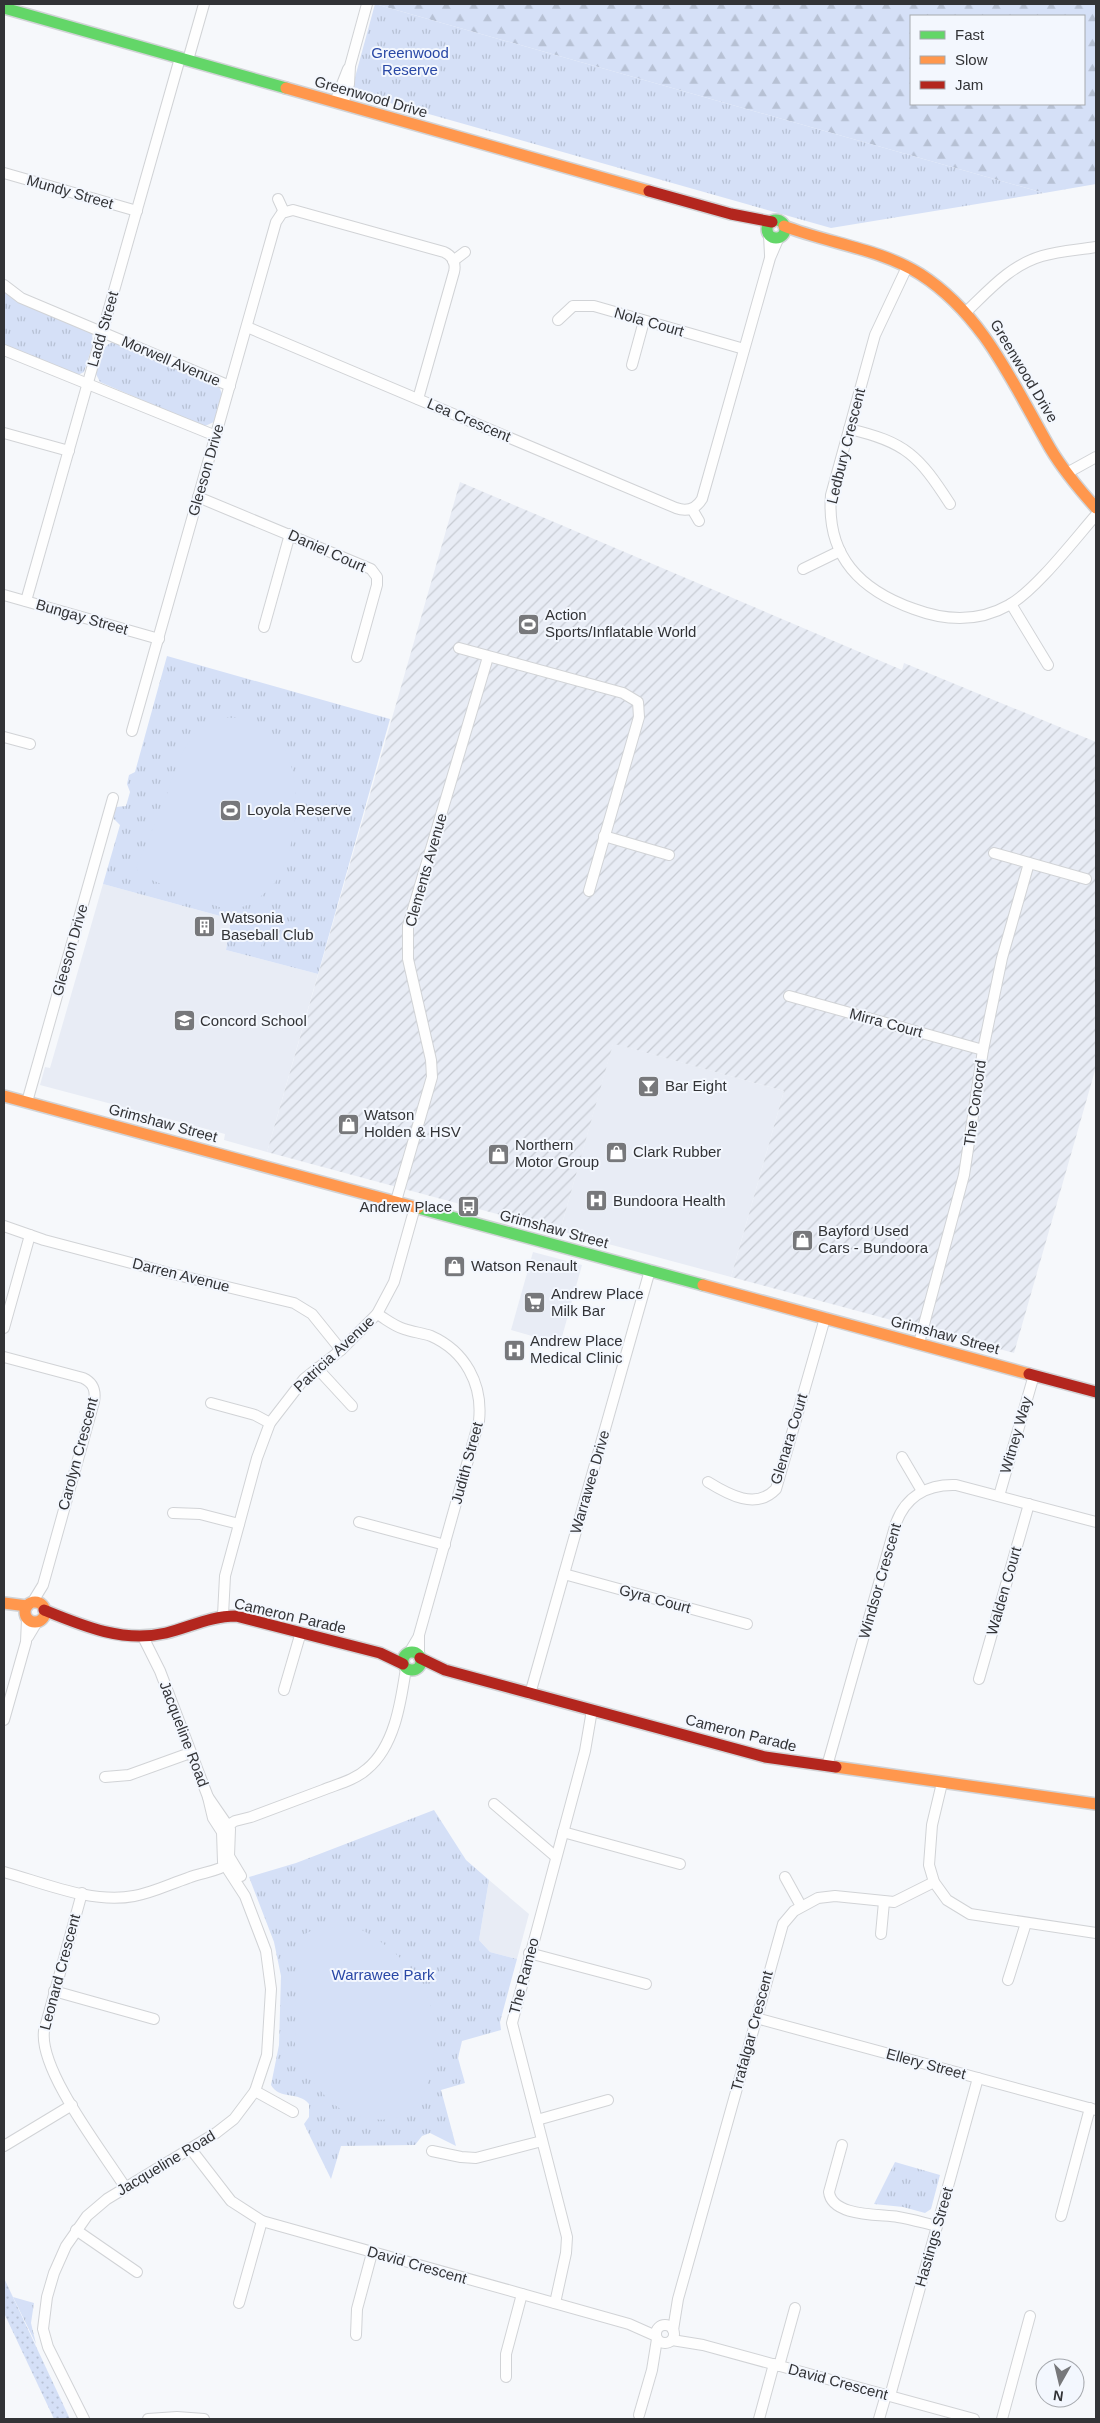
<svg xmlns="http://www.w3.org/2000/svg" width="1100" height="2423" font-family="Helvetica,sans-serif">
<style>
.built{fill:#e8ecf5}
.industrial{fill:url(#industrial-furrows)}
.grass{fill:url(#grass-dots)}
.forest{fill:url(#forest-firs);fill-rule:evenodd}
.park{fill:url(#park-tufts)}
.pitch{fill:#d5e0f7}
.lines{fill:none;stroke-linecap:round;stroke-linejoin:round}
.street-casing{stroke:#d1d3d6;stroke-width:12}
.fast-casing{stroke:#d1d3d6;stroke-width:14}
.slow-casing{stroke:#d1d3d6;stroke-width:14}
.jam-casing{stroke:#d1d3d6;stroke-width:14}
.street{stroke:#fefefe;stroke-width:10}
.fast{stroke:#63d668;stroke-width:11}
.slow{stroke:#ff974d;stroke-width:11}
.jam{stroke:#b3261e;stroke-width:11}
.labels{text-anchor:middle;stroke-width:4;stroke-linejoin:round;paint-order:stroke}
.park-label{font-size:15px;fill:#2948a6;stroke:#f3f7fe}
.street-label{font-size:15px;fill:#323336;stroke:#f3f7fe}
.poi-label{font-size:15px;fill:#323336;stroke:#f3f7fe;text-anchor:start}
</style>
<defs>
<pattern id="industrial-furrows" width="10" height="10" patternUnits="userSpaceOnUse" patternTransform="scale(1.25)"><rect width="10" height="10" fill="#e8ecf5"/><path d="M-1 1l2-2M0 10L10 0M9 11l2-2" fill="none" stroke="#c7cbd3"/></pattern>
<pattern id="grass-dots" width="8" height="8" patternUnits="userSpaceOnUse" patternTransform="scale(1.25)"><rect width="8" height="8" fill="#d5e0f7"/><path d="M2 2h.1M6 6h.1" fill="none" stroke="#b7c1d4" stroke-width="1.8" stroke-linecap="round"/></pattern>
<pattern id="forest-firs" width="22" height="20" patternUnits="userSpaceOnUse" patternTransform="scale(1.25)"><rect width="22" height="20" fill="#d5e0f7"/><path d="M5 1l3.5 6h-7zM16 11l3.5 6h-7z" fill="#b7c1d4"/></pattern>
<pattern id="park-tufts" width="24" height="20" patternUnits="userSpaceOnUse" patternTransform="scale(1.25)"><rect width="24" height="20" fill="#d5e0f7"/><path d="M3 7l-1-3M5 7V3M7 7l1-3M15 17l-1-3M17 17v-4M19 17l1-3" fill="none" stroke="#b7c1d4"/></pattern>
</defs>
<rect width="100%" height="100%" fill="#f6f8fb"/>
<g class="built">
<path d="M103 884 231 919 226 950 318 974 267 1152 224 1140 225 1134 40 1085 45 1067 50 1068Z"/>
<path d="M613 1043 784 1091 731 1277 560 1231Z"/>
<path d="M533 1252 582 1265 560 1344 511 1330Z"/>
<path d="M489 1880 529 1914 517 1959 490 1952 479 1940Z"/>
</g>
<path class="industrial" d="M460 482 902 670 904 663 1096 742V1067L1014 1353 731 1277 784 1091 619 1045 613 1044 560 1231 267 1152Z"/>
<path class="grass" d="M4 2278 70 2419H54L4 2313Z"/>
<path class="forest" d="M375 4H1096V184L1044 193ZM911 16H1084V104H911Z"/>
<g class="park">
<path d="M375 4 1044 193 831 228 351 92Z"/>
<path d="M4 289 92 332 93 344 84 372 78 375 4 346Z"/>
<path d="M113 342 219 386 222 394 214 422 205 426 198 424 100 382 96 374C99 363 100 346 113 342Z"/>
<path d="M167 656 390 719 318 974 226 950 231 919 103 884 120 825 113 818 116 807 126 806 130 792 127 784 129 775 135 772Z"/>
<path d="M434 1810 466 1860 489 1880 479 1940 490 1952 517 1959 500 2022 501 2030 462 2041 458 2058 465 2083 441 2090 456 2146 430 2133 422 2136 415 2145 341 2146 331 2179 304 2124 309 2117V2104C299 2091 279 2100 271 2085L279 2045 281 1976 274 1942 249 1877 296 1863Z"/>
<path d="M895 2162 940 2175 931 2209 925 2213 903 2207 874 2204Z"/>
<path d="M13 2297 34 2303 31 2323 36 2344Z"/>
</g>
<g class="pitch">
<path d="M223 718C309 712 307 825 278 878 272 888 262 895 254 902L269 906 260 954 236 950 243 911 251 912 253 903 239 908 219 907 139 875 136 867C146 843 159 816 167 794 174 774 180 752 194 735 201 725 212 722 223 718Z"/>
<path d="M344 1926C362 1927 371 1935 385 1945 408 1962 424 1984 433 2012 440 2038 432 2100 406 2114 386 2124 366 2119 347 2112 326 2104 299 2066 295 2045L297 1945C306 1925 326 1929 344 1926Z"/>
</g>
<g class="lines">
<defs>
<g id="street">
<path d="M188 60 204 4"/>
<path d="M335 102 348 69"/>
<path d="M343 104 349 84 350 66 367 4"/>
<path d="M4 173 137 211"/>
<path d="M278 199 284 212"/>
<path d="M769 235 770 255"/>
<path d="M453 261 465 252"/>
<path d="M907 267 875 335 831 495C826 556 860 590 914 609 946 621 979 622 1009 605 1035 591 1075 539 1096 515"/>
<path d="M4 285 21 298 230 386"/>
<path d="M967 311C990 289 1011 265 1042 256 1060 251 1078 250 1096 247"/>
<path d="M558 320 573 306H594L744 349"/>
<path d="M247 327 676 508C687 512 696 509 702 499L770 258 779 237"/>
<path d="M4 350 216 436"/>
<path d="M632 365 644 321"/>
<path d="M849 429C906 442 919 456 950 504"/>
<path d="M4 433 69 451"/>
<path d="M1067 473 1096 457"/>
<path d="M198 497 371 569 377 577V585L357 657"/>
<path d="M692 509 699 521"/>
<path d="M803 569 840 551"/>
<path d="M4 595 159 639"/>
<path d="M26 601 180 58"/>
<path d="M1011 604 1048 665"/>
<path d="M264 627 290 534"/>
<path d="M459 648 623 693 638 702 639 717 589 891"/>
<path d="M132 731 276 222 282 213 293 210 444 252C453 256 456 264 454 272L418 399"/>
<path d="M4 737 30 744"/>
<path d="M604 836 669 855"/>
<path d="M994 853 1086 879"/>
<path d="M789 996 983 1050"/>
<path d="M27 1102 113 798"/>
<path d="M396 1201 432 1077 431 1060 408 959V926L488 657"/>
<path d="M4 1226 44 1240 173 1274 294 1303 312 1314 341 1350"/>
<path d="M377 1314C386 1319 394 1326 404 1329 413 1332 422 1333 431 1336 465 1351 483 1384 479 1421L419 1635V1656"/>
<path d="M4 1328 30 1235"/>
<path d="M919 1343 964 1175 983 1050 1002 958 1029 863"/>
<path d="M4 1357 83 1378C94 1383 96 1391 94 1402L43 1585 32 1603"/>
<path d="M317 1368 352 1406"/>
<path d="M211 1403 255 1415 270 1423"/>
<path d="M902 1457 922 1491"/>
<path d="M708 1482C729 1495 756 1510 776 1489L825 1318"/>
<path d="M999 1496 1034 1375"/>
<path d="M173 1513 200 1514 239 1524"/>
<path d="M359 1522 445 1545"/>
<path d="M564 1574 747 1624"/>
<path d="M223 1615 225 1576 257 1458 270 1423 304 1379 341 1350 377 1314 394 1282 415 1207"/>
<path d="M28 1637 37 1622"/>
<path d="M143 1637 160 1671 208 1797 230 1829 229 1856 241 1876"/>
<path d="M409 1653 419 1636"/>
<path d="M979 1679 1029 1504"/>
<path d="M284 1690 301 1632"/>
<path d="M530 1694 650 1270"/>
<path d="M4 1720 26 1642 27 1619"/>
<path d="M827 1766 896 1523C906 1496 928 1484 956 1485L1096 1522"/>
<path d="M105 1777 129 1775 190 1753"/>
<path d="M942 1783 932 1825 929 1865 934 1882 947 1900 970 1914 1096 1933"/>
<path d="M494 1804 556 1857"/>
<path d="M222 1829 235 1821 251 1817C275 1808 299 1799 323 1790 338 1784 355 1780 367 1769 395 1746 401 1701 406 1668"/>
<path d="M563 1832 680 1864"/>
<path d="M4 1872C44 1883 92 1904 134 1896 152 1893 170 1884 188 1878 203 1872 217 1872 230 1863"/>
<path d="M785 1877 801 1906"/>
<path d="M82 1893 44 2031C39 2071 103 2152 125 2187"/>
<path d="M881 1934 884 1902"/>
<path d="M529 1953 646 1984"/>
<path d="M1008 1980 1026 1923"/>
<path d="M54 1991 154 2019"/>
<path d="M756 2018 1096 2110"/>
<path d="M255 2091 293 2112"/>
<path d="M537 2120 608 2100"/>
<path d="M842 2145 829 2192C832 2217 880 2214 898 2217 911 2219 924 2223 937 2226"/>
<path d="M4 2146 72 2105"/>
<path d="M190 2148 231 2201 262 2221 629 2324 656 2336"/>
<path d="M432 2151 461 2157 476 2158 542 2141"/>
<path d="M1061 2216 1090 2108"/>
<path d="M76 2230 137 2272"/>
<path d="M239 2303 262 2221"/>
<path d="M555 2303 566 2253 567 2237 512 2023 585 1751 592 1710"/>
<circle cx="665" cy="2334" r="9"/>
<path d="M673 2330 678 2299 783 1924 794 1911 818 1898 835 1896 894 1902 934 1882"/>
<path d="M356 2335 357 2309 372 2253"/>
<path d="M672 2340 703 2345 974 2419"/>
<path d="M779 2366 795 2308"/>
<path d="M506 2377V2354L522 2294"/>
<path d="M890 2396 978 2078"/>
<path d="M639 2415 652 2370 657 2339"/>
<path d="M84 2419 48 2347 43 2329 47 2297 54 2273 66 2246 87 2216 107 2199 216 2133 234 2119 255 2091 267 2055 271 1989 266 1951 245 1896 223 1862 222 1832 213 1818 208 1797"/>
<path d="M148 2419 177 2417 204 2419"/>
<path d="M759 2419 774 2364"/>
<path d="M879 2419 886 2395"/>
<path d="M1002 2419 1030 2316"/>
</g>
<g id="fast">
<path d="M4 8 286 88"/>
<circle cx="776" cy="229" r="9"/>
<path d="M418 1208 703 1285"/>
<circle cx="412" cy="1661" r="9"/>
</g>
<g id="slow">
<path d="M286 88 649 191"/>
<path d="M784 226C827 243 881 249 920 274 984 315 1013 384 1050 448 1063 470 1079 489 1096 508"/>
<path d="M4 1096 418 1208"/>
<path d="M703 1285 1029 1374"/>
<circle cx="35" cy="1612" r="10"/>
<path d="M4 1603 27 1606"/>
<path d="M836 1767 1096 1804"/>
</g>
<g id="jam">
<path d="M649 191 731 214 772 222"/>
<path d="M1029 1374 1096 1392"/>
<path d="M44 1610C83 1626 123 1643 166 1633 190 1627 211 1616 236 1616L380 1653 403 1664"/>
<path d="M420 1658 445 1670 765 1757 836 1767"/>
</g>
</defs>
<use href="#street" class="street-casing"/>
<use href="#fast" class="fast-casing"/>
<use href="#slow" class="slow-casing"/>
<use href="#jam" class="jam-casing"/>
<use href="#street" class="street"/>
<use href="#fast" class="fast"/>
<use href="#slow" class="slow"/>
<use href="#jam" class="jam"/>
</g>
<defs>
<symbol id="stadium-square" viewBox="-11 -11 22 22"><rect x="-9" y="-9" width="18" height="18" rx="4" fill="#77787b" stroke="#f3f7fe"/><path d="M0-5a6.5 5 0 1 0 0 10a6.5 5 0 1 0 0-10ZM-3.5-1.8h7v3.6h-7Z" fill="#fff"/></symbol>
<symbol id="building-square" viewBox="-11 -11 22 22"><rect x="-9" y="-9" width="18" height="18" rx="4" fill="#77787b" stroke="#f3f7fe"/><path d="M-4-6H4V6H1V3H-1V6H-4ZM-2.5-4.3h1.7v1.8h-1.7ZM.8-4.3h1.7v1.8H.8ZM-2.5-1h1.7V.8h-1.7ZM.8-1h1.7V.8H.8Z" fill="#fff"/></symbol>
<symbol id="school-square" viewBox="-11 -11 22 22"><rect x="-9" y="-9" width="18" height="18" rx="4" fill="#77787b" stroke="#f3f7fe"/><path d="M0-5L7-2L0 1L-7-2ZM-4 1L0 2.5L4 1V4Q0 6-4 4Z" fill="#fff"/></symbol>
<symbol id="bar-square" viewBox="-11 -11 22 22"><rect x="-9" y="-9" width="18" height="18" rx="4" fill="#77787b" stroke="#f3f7fe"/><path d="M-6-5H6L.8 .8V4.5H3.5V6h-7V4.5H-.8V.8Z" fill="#fff"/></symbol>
<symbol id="shop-square" viewBox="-11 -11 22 22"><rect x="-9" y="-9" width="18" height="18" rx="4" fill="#77787b" stroke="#f3f7fe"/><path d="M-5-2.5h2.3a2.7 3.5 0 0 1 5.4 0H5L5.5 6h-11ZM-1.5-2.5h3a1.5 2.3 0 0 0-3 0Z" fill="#fff"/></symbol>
<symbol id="hospital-square" viewBox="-11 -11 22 22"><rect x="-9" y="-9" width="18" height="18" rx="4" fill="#77787b" stroke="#f3f7fe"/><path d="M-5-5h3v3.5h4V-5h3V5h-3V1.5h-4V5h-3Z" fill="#fff"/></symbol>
<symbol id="bus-square" viewBox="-11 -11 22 22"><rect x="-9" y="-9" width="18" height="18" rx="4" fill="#77787b" stroke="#f3f7fe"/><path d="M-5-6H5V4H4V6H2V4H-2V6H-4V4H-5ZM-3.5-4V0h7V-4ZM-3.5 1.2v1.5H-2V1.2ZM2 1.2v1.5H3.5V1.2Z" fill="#fff"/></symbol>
<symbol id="supermarket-square" viewBox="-11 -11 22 22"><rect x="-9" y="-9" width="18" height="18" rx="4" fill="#77787b" stroke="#f3f7fe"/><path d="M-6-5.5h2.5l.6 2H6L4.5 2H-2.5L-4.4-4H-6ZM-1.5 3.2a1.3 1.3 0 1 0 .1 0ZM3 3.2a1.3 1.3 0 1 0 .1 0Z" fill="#fff"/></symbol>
</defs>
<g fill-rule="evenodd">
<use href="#stadium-square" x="516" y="612" width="25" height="25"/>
<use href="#stadium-square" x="218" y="798" width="25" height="25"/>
<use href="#building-square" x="192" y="914" width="25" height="25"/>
<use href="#school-square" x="172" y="1008" width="25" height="25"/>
<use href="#bar-square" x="636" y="1074" width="25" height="25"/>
<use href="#shop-square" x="336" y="1112" width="25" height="25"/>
<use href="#shop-square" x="604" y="1140" width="25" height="25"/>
<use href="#shop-square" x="486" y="1142" width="25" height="25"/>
<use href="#hospital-square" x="584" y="1188" width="25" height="25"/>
<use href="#bus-square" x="456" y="1194" width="25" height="25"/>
<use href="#shop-square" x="790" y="1228" width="25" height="25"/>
<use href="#shop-square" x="442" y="1254" width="25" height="25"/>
<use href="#supermarket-square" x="522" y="1290" width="25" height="25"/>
<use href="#hospital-square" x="502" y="1338" width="25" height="25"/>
</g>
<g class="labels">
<g class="park-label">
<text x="410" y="58">Greenwood<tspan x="410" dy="17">Reserve</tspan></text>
<text x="383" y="1980">Warrawee Park</text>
</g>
<g class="street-label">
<text transform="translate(371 97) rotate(16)" y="5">Greenwood Drive</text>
<text transform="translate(70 192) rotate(16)" y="5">Mundy Street</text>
<text transform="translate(649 322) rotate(16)" y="5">Nola Court</text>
<text transform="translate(103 329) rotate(-74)" y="5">Ladd Street</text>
<text transform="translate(171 361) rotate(23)" y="5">Morwell Avenue</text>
<text transform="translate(1024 371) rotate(59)" y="5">Greenwood Drive</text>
<text transform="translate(469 420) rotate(23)" y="5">Lea Crescent</text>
<text transform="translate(846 446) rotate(-76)" y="5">Ledbury Crescent</text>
<text transform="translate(206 470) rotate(-74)" y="5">Gleeson Drive</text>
<text transform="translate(327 551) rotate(24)" y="5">Daniel Court</text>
<text transform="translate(82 617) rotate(16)" y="5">Bungay Street</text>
<text transform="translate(426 870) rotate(-74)" y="5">Clements Avenue</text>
<text transform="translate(70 950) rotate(-74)" y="5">Gleeson Drive</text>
<text transform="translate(886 1023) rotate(15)" y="5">Mirra Court</text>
<text transform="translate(975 1103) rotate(-82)" y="5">The Concord</text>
<text transform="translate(163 1123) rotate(15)" y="5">Grimshaw Street</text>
<text transform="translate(554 1229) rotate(15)" y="5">Grimshaw Street</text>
<text transform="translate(181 1275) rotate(14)" y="5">Darren Avenue</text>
<text transform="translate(945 1335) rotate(15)" y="5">Grimshaw Street</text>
<text transform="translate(334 1354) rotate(-43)" y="5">Patricia Avenue</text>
<text transform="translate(1016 1435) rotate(-74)" y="5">Witney Way</text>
<text transform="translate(789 1439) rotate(-73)" y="5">Glenara Court</text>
<text transform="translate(78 1454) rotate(-75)" y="5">Carolyn Crescent</text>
<text transform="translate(467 1463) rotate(-75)" y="5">Judith Street</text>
<text transform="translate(590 1482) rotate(-74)" y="5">Warrawee Drive</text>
<text transform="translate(880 1581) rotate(-74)" y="5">Windsor Crescent</text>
<text transform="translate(1004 1591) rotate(-74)" y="5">Walden Court</text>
<text transform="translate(655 1599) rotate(15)" y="5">Gyra Court</text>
<text transform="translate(290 1616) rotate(13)" y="5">Cameron Parade</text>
<text transform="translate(741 1733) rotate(14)" y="5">Cameron Parade</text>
<text transform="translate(184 1734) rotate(69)" y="5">Jacqueline Road</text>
<text transform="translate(60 1972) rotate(-75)" y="5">Leonard Crescent</text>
<text transform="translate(524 1976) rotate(-75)" y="5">The Rameo</text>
<text transform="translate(752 2031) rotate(-75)" y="5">Trafalgar Crescent</text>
<text transform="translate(926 2064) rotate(15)" y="5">Ellery Street</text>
<text transform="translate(166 2163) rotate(-31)" y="5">Jacqueline Road</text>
<text transform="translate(934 2237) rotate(-74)" y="5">Hastings Street</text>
<text transform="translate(417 2265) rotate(16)" y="5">David Crescent</text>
<text transform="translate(838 2382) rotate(15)" y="5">David Crescent</text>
</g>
<g class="poi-label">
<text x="545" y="620">Action<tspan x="545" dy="17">Sports/Inflatable World</tspan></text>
<text x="247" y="815">Loyola Reserve</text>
<text x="221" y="923">Watsonia<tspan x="221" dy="17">Baseball Club</tspan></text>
<text x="200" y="1026">Concord School</text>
<text x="665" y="1091">Bar Eight</text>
<text x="364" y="1120">Watson<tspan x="364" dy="17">Holden &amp; HSV</tspan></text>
<text x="515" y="1150">Northern<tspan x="515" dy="17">Motor Group</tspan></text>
<text x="633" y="1157">Clark Rubber</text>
<text x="613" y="1206">Bundoora Health</text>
<text x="452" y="1212" text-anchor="end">Andrew Place</text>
<text x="818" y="1236">Bayford Used<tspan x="818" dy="17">Cars - Bundoora</tspan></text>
<text x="471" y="1271">Watson Renault</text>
<text x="551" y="1299">Andrew Place<tspan x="551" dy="17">Milk Bar</tspan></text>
<text x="530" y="1346">Andrew Place<tspan x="530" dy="17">Medical Clinic</tspan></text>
</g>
</g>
<rect width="1100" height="2423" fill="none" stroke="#323336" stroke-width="10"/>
<rect x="910" y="15" width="175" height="90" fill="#f3f7fe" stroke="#a6a9ae"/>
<rect x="920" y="31" width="25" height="8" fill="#63d668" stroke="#a6a9ae"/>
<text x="955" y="40" font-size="15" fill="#323336">Fast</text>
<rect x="920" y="56" width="25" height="8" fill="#ff974d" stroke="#a6a9ae"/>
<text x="955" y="65" font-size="15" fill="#323336">Slow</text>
<rect x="920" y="81" width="25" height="8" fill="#b3261e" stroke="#a6a9ae"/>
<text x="955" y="90" font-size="15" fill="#323336">Jam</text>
<g transform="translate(1060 2383) rotate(188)"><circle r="24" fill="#f3f7fe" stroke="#a6a9ae"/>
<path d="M0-4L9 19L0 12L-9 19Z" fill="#77787b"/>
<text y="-8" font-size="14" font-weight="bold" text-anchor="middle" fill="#323336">N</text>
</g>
</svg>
